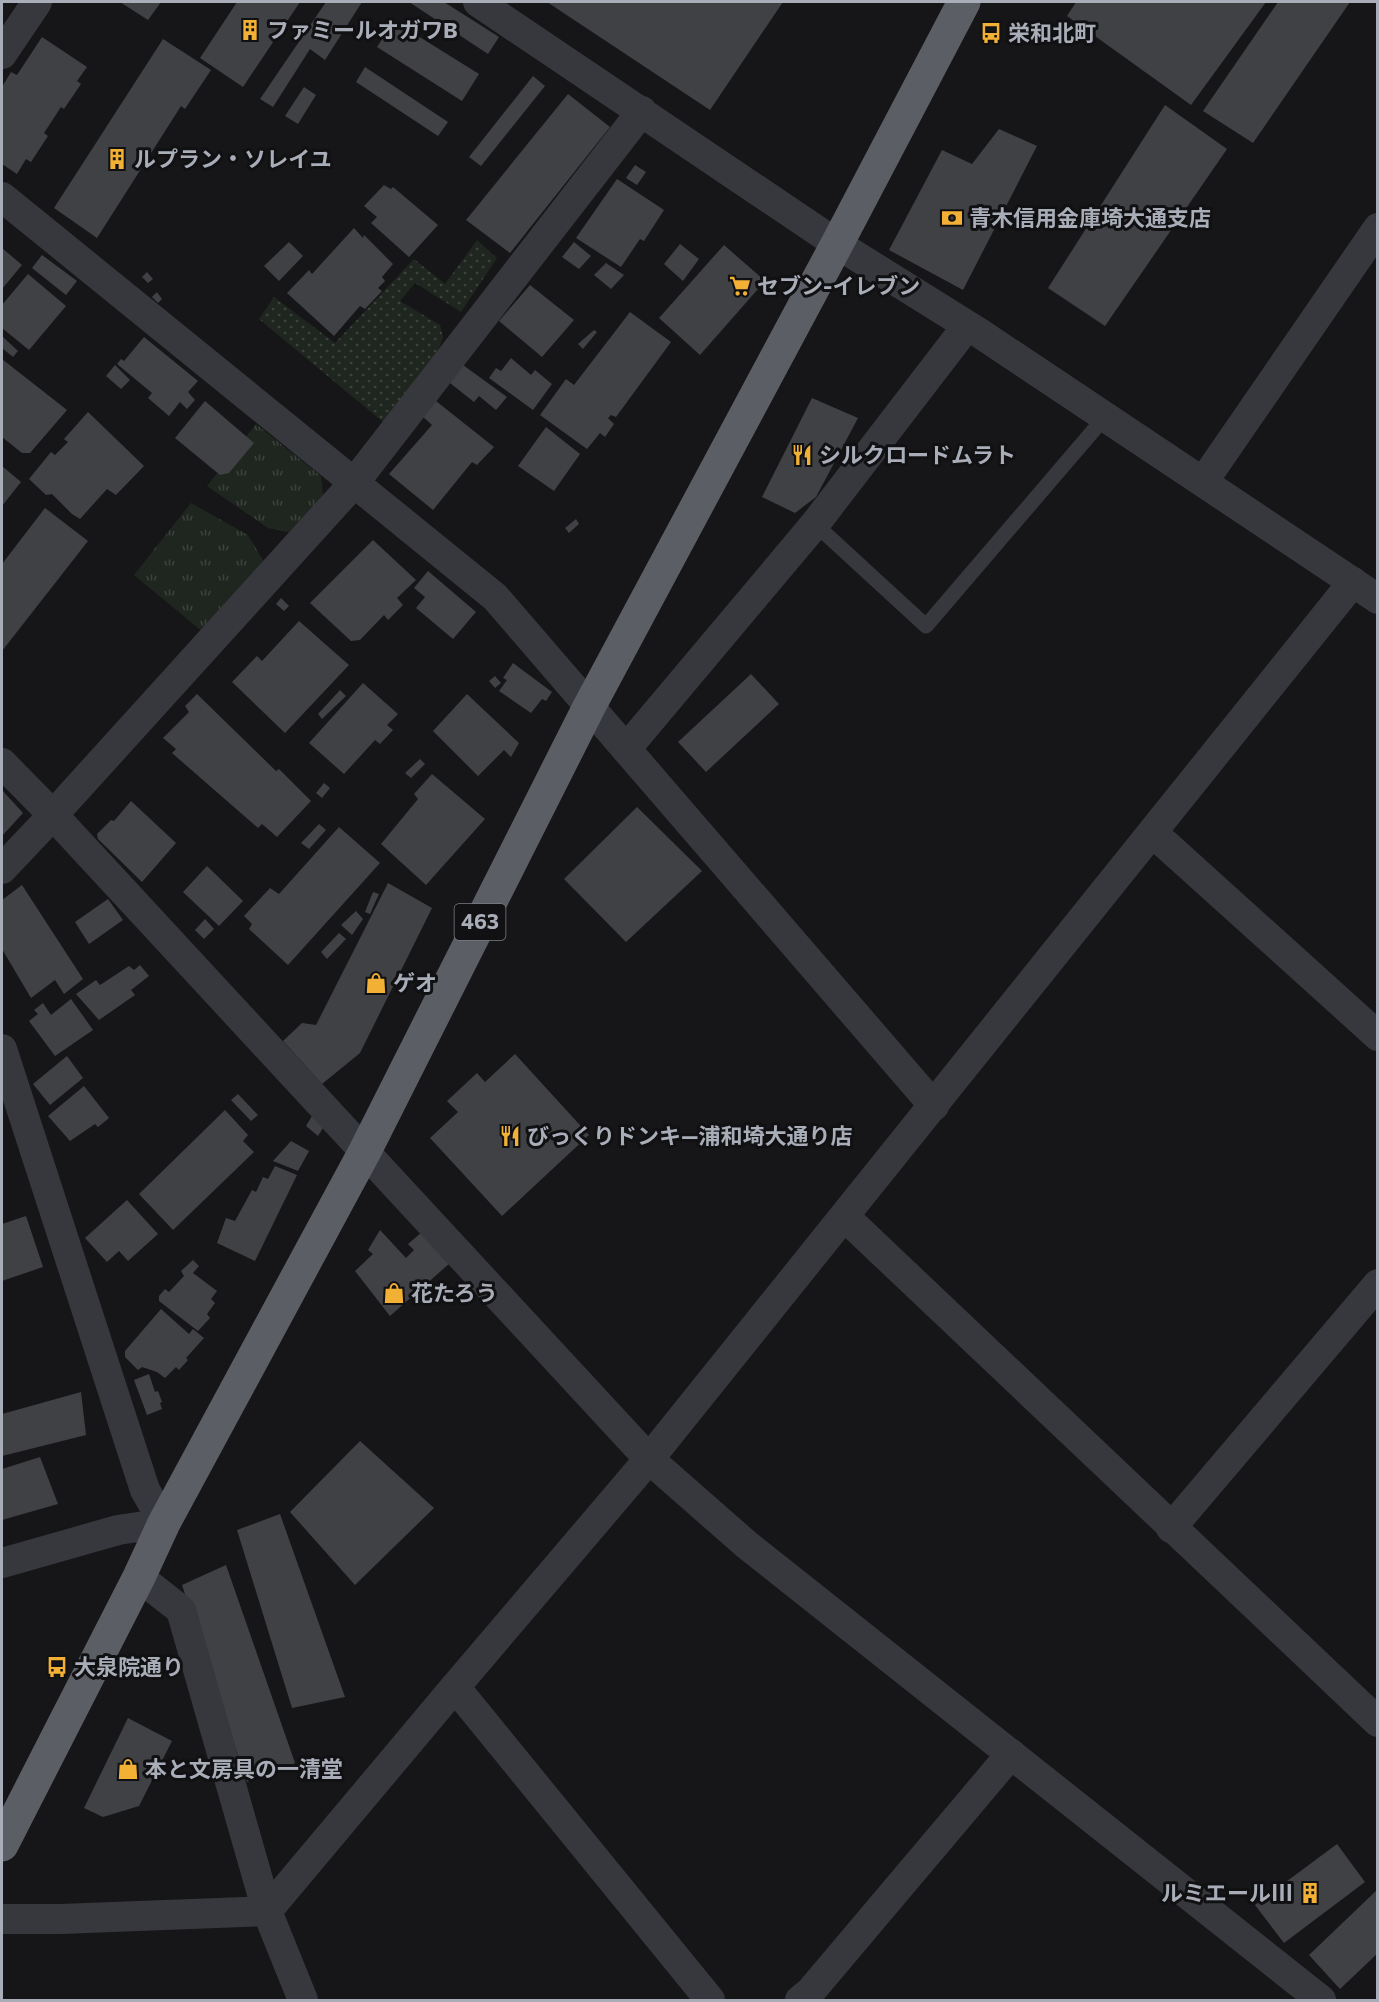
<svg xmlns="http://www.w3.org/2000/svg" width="1379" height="2002" font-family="Commissioner,'Noto Sans JP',sans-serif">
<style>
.grass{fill:url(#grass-tufts)}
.garden{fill:url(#garden-dots)}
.building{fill:#404145}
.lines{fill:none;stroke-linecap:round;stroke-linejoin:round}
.service{stroke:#37383d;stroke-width:15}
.minor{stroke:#37383d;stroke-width:30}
.trunk{stroke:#5b5e65;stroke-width:33}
.labels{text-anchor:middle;stroke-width:6;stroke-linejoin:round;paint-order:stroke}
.shield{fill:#111113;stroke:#7b7e86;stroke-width:1.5}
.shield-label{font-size:21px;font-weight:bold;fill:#a8adb8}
.poi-label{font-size:22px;font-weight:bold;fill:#a8adb8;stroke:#111113;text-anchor:start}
</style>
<defs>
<pattern id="grass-tufts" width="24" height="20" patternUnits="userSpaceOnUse" patternTransform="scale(1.5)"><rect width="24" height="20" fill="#1e261f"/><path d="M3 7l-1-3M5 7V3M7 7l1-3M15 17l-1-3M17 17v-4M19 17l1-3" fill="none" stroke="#3c433d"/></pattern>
<pattern id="garden-dots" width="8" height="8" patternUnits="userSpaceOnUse" patternTransform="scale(1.5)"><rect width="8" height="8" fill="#1e261f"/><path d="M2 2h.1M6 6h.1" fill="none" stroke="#3c433d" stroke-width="1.8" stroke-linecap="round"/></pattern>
</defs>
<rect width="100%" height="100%" fill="#161618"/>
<g class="grass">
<path d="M256 424 321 476 323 495 293 533 268 528 207 486Z"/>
<path d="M191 503 248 535 264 562 204 633 134 575Z"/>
</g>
<path class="garden" d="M477 240 497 258 461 312 415 283 400 301 440 325 443 337 434 361 383 422 259 319 274 297 335 343 414 259 445 284Z"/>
<g class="building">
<path d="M120 2H161L148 20Z"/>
<path d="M237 2H300L243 87 200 58Z"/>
<path d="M326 2H362L325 60 310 49 273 107 260 99Z"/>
<path d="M409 2H444L499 37 488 54Z"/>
<path d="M547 2H783L710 110Z"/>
<path d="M1076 2H1266L1191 105 1067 16Z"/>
<path d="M1278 2H1350L1253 143 1203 111Z"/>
<path d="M394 21 479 74 462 101 377 47Z"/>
<path d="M42 37 87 67 77 81 81 84 64 109 61 107 44 133 48 136 31 162 26 159 17 174 2 164V87L11 72 17 75Z"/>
<path d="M163 39 211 70 185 109 181 106 97 238 54 208Z"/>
<path d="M365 67 448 122 438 136 356 82Z"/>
<path d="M533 76 545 86 481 166 469 157Z"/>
<path d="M304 87 316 95 298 124 285 116Z"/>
<path d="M568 94 610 127 510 253 466 220Z"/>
<path d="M1165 105 1227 149 1105 326 1048 288Z"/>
<path d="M999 129 1037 146 963 290 889 250 942 150 972 164Z"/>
<path d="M635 165 646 172 637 185 626 178Z"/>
<path d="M617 179 664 210 644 241 640 239 621 267 576 238Z"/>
<path d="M384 185 391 189 393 187 438 225 409 257 371 223 377 217 364 206Z"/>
<path d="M354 228 363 238 364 235 393 264 382 277 385 281 378 288 382 291 365 309 360 306 334 336 287 293 309 270 312 274Z"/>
<path d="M289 242 303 256 279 281 264 266Z"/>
<path d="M574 242 591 256 579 269 562 257Z"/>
<path d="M680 244 699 259 683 281 664 264Z"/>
<path d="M724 245 765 281 700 355 659 318Z"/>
<path d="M2 248 22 265 2 289Z"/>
<path d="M42 255 77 281 66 295 32 268Z"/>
<path d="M606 263 624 275 611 289 594 275Z"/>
<path d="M147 272 153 279 148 283 142 277Z"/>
<path d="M28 274 66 306 29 350 2 328V305Z"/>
<path d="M530 285 574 320 542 357 499 321Z"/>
<path d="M157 292 162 299 158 303 152 297Z"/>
<path d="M630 312 671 342 616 417 611 415 608 418 614 424 605 437 600 433 587 449 540 415 566 379 574 385Z"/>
<path d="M594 330 597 332 583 349 578 344Z"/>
<path d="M2 336 18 351 13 357 2 348Z"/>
<path d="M144 337 198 381 188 392 195 400 187 409 180 402 169 416 148 398 152 393 117 364 121 359 124 361Z"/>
<path d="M511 358 531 375 535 370 552 384 533 410 489 378 496 368 501 371Z"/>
<path d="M2 359 67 410 30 453H22L2 437Z"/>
<path d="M115 365 130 380 121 389 106 376Z"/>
<path d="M463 365 507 397 496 410 479 396 474 402 450 383Z"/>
<path d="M812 398 858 418 816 497 795 513 762 497Z"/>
<path d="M205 401 254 443 229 473 220 475 175 438Z"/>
<path d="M436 401 494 447 477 465 472 462 433 510 389 474 432 425 422 416Z"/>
<path d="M88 412 144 466 116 495 107 489 80 519 72 514 52 494 46 495 29 479 51 452 55 455 68 442 64 439Z"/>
<path d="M546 427 580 454 554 491 518 466Z"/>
<path d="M2 466 21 482 2 506Z"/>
<path d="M45 508 88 541 2 651V564Z"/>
<path d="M576 519 579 524 569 533 565 528Z"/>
<path d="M373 540 416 580 397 598 403 605 388 620 384 615 360 640 351 641 310 603Z"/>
<path d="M428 571 476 612 453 639 416 608 425 597 414 588Z"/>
<path d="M281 598 289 606 284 611 276 604Z"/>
<path d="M299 621 349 665 285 733 232 682 257 656 262 661Z"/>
<path d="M513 663 552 692 546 701 542 699 531 713 499 691 507 680 503 678Z"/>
<path d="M751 674 779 704 706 772 678 742Z"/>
<path d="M495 676 501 683 495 688 489 681Z"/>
<path d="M363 683 398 714 387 725 393 730 380 744 375 740 344 774 309 743Z"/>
<path d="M340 690 346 696 322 719 318 714Z"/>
<path d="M197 694 276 771 279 769 311 801 277 837 262 824 258 828 172 753 176 749 163 738 189 712 185 706Z"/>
<path d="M467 694 519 743 511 757 504 750 478 776 433 731Z"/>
<path d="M420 759 425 764 411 778 405 773Z"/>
<path d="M432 774 485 819 426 885 381 844 418 799 414 794Z"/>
<path d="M324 783 330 788 322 798 316 793Z"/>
<path d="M2 790 23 813 2 836Z"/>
<path d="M131 801 176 843 142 882 98 839 97 834 111 820 114 821Z"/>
<path d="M637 807 702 871 626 942 564 879Z"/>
<path d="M319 824 326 830 309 849 301 843Z"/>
<path d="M339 827 380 863 288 965 249 929 252 924 244 916 270 888 279 894Z"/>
<path d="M207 866 243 901 219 926 183 892Z"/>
<path d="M388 883 432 908 360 1053 322 1084 283 1041 302 1023 316 1025Z"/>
<path d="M22 885 83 979 64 994 55 980 31 998 2 949V900Z"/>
<path d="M373 892 379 894 370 914 365 912Z"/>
<path d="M108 899 123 920 89 944 75 922Z"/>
<path d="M356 911 363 919 352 935 341 925Z"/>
<path d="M205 919 214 929 204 939 195 930Z"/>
<path d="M339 933 346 939 327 959 321 952Z"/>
<path d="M140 965 149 976 131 990 135 995 99 1020 76 994 96 980 100 985 129 966 134 970Z"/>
<path d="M71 999 93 1030 55 1056 29 1021 38 1014 34 1010 43 1003 51 1015Z"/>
<path d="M515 1054 589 1135 502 1216 430 1138 458 1112 447 1101 477 1073 485 1082Z"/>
<path d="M67 1056 83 1078 50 1105 33 1084Z"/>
<path d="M84 1086 109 1118 98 1127 95 1124 70 1141 48 1116Z"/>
<path d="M238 1094 258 1115 251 1121 231 1100Z"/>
<path d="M225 1110 248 1135 243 1141 254 1152 173 1230 139 1194Z"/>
<path d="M312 1116 323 1128 318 1136 306 1126Z"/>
<path d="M291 1141 309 1151 298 1171 273 1161Z"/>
<path d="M275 1166 297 1175 255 1261 217 1243 226 1218 235 1221 252 1190 256 1192 263 1177 268 1179Z"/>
<path d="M127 1200 158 1234 128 1261 119 1251 107 1262 85 1238Z"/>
<path d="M26 1216 43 1267 2 1281V1224Z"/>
<path d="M380 1230 406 1258 414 1250 408 1244 422 1232 450 1263 390 1316 355 1271 373 1254 368 1250Z"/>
<path d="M193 1260 199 1266 193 1273 217 1291 211 1299 215 1303 207 1314 210 1318 198 1331 159 1301V1296L165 1289 169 1292 184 1276 181 1271Z"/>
<path d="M161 1309 189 1334 193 1329 204 1338 186 1358 188 1360 179 1370 176 1367 165 1378 157 1372 142 1367 138 1370 125 1357V1351Z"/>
<path d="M149 1374 155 1392 158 1391 162 1402 160 1403 162 1409 147 1415 134 1380Z"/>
<path d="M81 1392 86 1435 2 1456V1414Z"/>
<path d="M360 1441 434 1508 355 1585 290 1512Z"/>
<path d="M40 1457 58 1504 2 1520V1469Z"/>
<path d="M280 1514 345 1697 292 1708 237 1530Z"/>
<path d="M226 1565 295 1763 247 1782 182 1585Z"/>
<path d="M128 1718 172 1741 139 1806 103 1817 84 1808Z"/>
<path d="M1337 1844 1365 1882 1284 1943 1255 1905Z"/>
<path d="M1378 1889V1953L1340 1989 1309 1955Z"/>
</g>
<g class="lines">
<path class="service" d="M815 524 926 626 1105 417"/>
<g class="minor">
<path d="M478 2 837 244 978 332 1378 599"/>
<path d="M2 54 37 2"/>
<path d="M2 197 495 597 934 1106"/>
<path d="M1203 482 1378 228"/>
<path d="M626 749 815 524 967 326"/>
<path d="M2 763 53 815 649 1459 747 1545 1321 2000"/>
<path d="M1153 833 1378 1036"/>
<path d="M2 869 53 815 354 483 642 111"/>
<path d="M2 1049 145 1490 164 1523 118 1530 2 1563"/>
<path d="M845 1217 1378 1722"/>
<path d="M1171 1528 1378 1284"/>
<path d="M139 1577 181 1610 267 1911 303 2000"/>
<path d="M2 1919H61L267 1911 455 1687"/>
<path d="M710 2000 455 1687 649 1459 1353 582"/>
<path d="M800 2000 811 1991 1011 1754"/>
</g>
<path class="trunk" d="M2 1845 139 1577 164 1523 365 1151 589 707 837 244 964 2"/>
</g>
<defs>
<symbol id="building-bare" viewBox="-9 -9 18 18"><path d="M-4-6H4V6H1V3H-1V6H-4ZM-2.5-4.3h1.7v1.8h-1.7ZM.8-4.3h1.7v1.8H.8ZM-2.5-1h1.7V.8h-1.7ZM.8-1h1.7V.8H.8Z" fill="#f2b134" stroke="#111113" stroke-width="2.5" paint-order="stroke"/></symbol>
<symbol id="bus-bare" viewBox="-9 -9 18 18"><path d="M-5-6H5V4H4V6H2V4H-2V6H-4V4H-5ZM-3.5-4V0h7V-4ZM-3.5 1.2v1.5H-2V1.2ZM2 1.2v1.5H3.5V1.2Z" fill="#f2b134" stroke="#111113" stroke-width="2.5" paint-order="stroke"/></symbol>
<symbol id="bank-bare" viewBox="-9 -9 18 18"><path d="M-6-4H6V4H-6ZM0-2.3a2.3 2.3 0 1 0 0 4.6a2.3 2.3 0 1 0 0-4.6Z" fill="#f2b134" stroke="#111113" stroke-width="2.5" paint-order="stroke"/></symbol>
<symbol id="supermarket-bare" viewBox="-9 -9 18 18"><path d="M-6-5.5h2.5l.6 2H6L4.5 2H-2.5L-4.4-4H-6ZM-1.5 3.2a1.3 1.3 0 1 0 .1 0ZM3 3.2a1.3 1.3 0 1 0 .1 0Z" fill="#f2b134" stroke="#111113" stroke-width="2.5" paint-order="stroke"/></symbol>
<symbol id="restaurant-bare" viewBox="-9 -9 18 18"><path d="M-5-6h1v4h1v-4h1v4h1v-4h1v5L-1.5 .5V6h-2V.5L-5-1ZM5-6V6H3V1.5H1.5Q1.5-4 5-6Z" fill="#f2b134" stroke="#111113" stroke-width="2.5" paint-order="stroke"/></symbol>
<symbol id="shop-bare" viewBox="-9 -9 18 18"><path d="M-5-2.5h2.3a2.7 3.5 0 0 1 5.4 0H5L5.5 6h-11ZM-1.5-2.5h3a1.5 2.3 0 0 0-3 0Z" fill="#f2b134" stroke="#111113" stroke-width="2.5" paint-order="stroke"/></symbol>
</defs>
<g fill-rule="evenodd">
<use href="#building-bare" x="235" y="15" width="30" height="30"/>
<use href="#bus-bare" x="976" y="18" width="30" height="30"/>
<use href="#building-bare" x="102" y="144" width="30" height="30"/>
<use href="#bank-bare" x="937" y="203" width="30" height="30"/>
<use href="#supermarket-bare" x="725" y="271" width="30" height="30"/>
<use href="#restaurant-bare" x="787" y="440" width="30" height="30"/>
<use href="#shop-bare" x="361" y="968" width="30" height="30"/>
<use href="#restaurant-bare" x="495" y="1121" width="30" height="30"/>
<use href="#shop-bare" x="379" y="1278" width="30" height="30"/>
<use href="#bus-bare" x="42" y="1652" width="30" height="30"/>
<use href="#shop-bare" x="113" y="1754" width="30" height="30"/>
<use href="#building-bare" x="1295" y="1878" width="30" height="30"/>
</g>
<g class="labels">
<rect class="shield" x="454.5" y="904" width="51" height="36" rx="4.5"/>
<g class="shield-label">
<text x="480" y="929">463</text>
</g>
<g class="poi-label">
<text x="267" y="38">ファミールオガワB</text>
<text x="1008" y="41">栄和北町</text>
<text x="134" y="167">ルプラン・ソレイユ</text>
<text x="969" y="226">青木信用金庫埼大通支店</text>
<text x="757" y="294">セブン-イレブン</text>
<text x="819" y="463">シルクロードムラト</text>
<text x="393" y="991">ゲオ</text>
<text x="527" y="1144">びっくりドンキ―浦和埼大通り店</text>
<text x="411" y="1301">花たろう</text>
<text x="74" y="1675">大泉院通り</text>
<text x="145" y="1777">本と文房具の一清堂</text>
<text x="1293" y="1901" text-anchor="end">ルミエールⅢ</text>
</g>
</g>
<rect width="1379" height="2002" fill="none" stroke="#a8adb8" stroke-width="6"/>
</svg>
